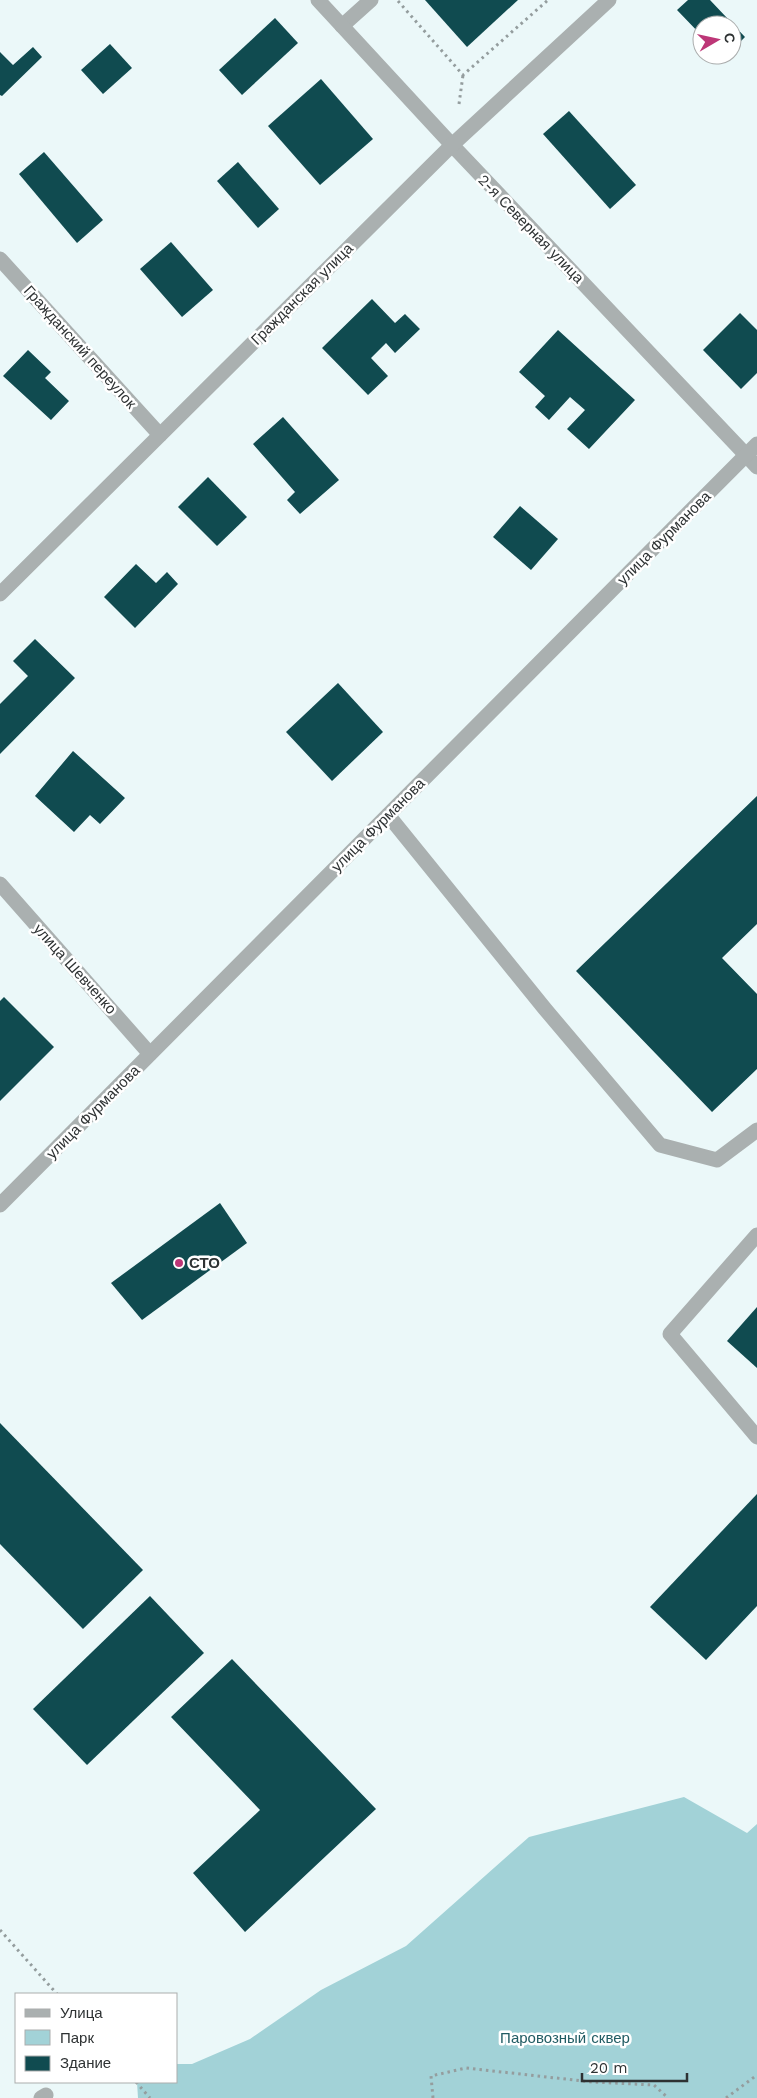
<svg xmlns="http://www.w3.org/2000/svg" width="757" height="2098" font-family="'Work Sans',sans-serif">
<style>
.green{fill:#a2d2d7}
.building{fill:#104b50}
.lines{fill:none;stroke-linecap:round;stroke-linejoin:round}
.path{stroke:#949d9e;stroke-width:3;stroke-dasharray:2.5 4;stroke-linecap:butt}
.lane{stroke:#aab0b0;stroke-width:15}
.street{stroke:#aab0b0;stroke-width:15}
.poi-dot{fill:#bd3677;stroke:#fff;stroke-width:2}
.labels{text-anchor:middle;stroke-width:5;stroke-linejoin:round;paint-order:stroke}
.street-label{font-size:15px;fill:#2e3233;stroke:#fff}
.poi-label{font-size:15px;font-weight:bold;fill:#2e3233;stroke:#fff;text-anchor:start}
.park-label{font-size:15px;fill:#215c63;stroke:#fff}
</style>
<rect width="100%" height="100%" fill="#ebf8f9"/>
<path class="green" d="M684 1797 747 1833 757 1824V2098H138L137 2082H176V2064H192L250 2039 321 1990 406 1946 529 1837Z"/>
<g class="building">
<path d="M425 0H518L467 47Z"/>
<path d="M688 0H710L745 37 732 50V25H702V36L677 10Z"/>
<path d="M275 18 298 43 242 95 219 70Z"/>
<path d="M110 44 132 68 103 94 81 70Z"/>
<path d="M33 47 42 57 2 96 0 95V52L13 65Z"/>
<path d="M321 79 373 139 320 185 268 126Z"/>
<path d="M569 111 636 185 610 209 543 134Z"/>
<path d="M44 152 103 220 77 243 19 174Z"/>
<path d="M238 162 279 209 258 228 217 181Z"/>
<path d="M171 242 213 290 182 317 140 269Z"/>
<path d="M372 299 395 323 405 314 420 329 395 353 386 343 371 358 388 376 368 395 322 348Z"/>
<path d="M740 313 757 330V373L741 389 703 350Z"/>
<path d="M558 330 635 400 589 449 567 429 585 410 570 397 549 420 535 407 545 396 519 372Z"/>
<path d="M28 350 51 372 45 378 69 401 51 420 3 376Z"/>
<path d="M283 417 339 480 300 514 287 500 295 492 253 444Z"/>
<path d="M208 477 247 517 217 546 178 507Z"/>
<path d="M520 506 558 539 531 570 493 537Z"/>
<path d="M136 564 156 583 167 572 178 584 135 628 104 597Z"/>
<path d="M35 639 75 678 0 754V704L28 676 13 661Z"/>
<path d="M338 683 383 732 332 781 286 732Z"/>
<path d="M73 751 125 798 100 824 90 815 74 832 35 796Z"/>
<path d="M757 796V924L722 958 757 994V1069L712 1112 576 971Z"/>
<path d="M4 997 54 1047 0 1101V1001Z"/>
<path d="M220 1203 247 1243 142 1320 111 1283Z"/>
<path d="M757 1307V1368L727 1341Z"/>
<path d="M0 1423 143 1570 83 1629 0 1544Z"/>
<path d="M757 1494V1606L706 1660 650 1607Z"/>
<path d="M150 1596 204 1653 87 1765 33 1709Z"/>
<path d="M232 1659 376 1809 245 1932 193 1873 260 1810 171 1717Z"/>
</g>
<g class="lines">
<g class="path">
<path d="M398 1 463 75 548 0"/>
<path d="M459 104 463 75"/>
<path d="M0 1930 57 1994"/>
<path d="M136 2082 150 2098"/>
<path d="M433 2098 431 2076 466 2068 592 2082 654 2085 668 2098"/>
<path d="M726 2098 757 2075"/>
</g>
<g class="lane">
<path d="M342 26 371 0"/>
<path d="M746 455 757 467"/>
<path d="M388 815 545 1009 660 1145 717 1160 757 1130"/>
<path d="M757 1235 670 1334 757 1437"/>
<path d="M41 2098 46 2095"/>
</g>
<g class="street">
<path d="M318 0 452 145 746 455"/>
<path d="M0 259 160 435"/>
<path d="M0 594 452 145 609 0"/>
<path d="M0 884 150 1054"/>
<path d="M0 1205 757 444"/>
</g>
</g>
<circle class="poi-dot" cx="179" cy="1263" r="5"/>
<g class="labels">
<g class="street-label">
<text transform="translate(531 229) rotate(46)" y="5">2-я Северная улица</text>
<text transform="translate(302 294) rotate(-45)" y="5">Гражданская улица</text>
<text transform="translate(80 347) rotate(48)" y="5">Гражданский переулок</text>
<text transform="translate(664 538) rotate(-45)" y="5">улица Фурманова</text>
<text transform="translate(378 825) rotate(-45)" y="5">улица Фурманова</text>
<text transform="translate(75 969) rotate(48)" y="5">улица Шевченко</text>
<text transform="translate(93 1112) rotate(-45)" y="5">улица Фурманова</text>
</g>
<g class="poi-label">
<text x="189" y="1268">СТО</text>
</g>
<g class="park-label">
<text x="565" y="2043">Паровозный сквер</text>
</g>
</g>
<rect x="15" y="1993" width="162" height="90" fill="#ffffff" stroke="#abadad"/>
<rect x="25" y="2009" width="25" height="8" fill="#aab0b0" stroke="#abadad"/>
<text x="60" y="2018" font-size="15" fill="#2e3233">Улица</text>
<rect x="25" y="2030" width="25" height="15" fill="#a2d2d7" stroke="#abadad"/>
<text x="60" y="2043" font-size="15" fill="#2e3233">Парк</text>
<rect x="25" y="2056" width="25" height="15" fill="#104b50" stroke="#abadad"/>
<text x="60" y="2068" font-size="15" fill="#2e3233">Здание</text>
<g transform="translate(717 40) rotate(81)"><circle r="24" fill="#ffffff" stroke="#abadad"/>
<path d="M0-4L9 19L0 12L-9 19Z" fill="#bd3677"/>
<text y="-8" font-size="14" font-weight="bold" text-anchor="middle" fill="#2e3233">С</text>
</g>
<path d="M582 2073v8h105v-8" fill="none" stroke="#2e3233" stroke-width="2.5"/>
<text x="590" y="2073" font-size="15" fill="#2e3233" stroke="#ffffff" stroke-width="4" paint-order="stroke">20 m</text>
</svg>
